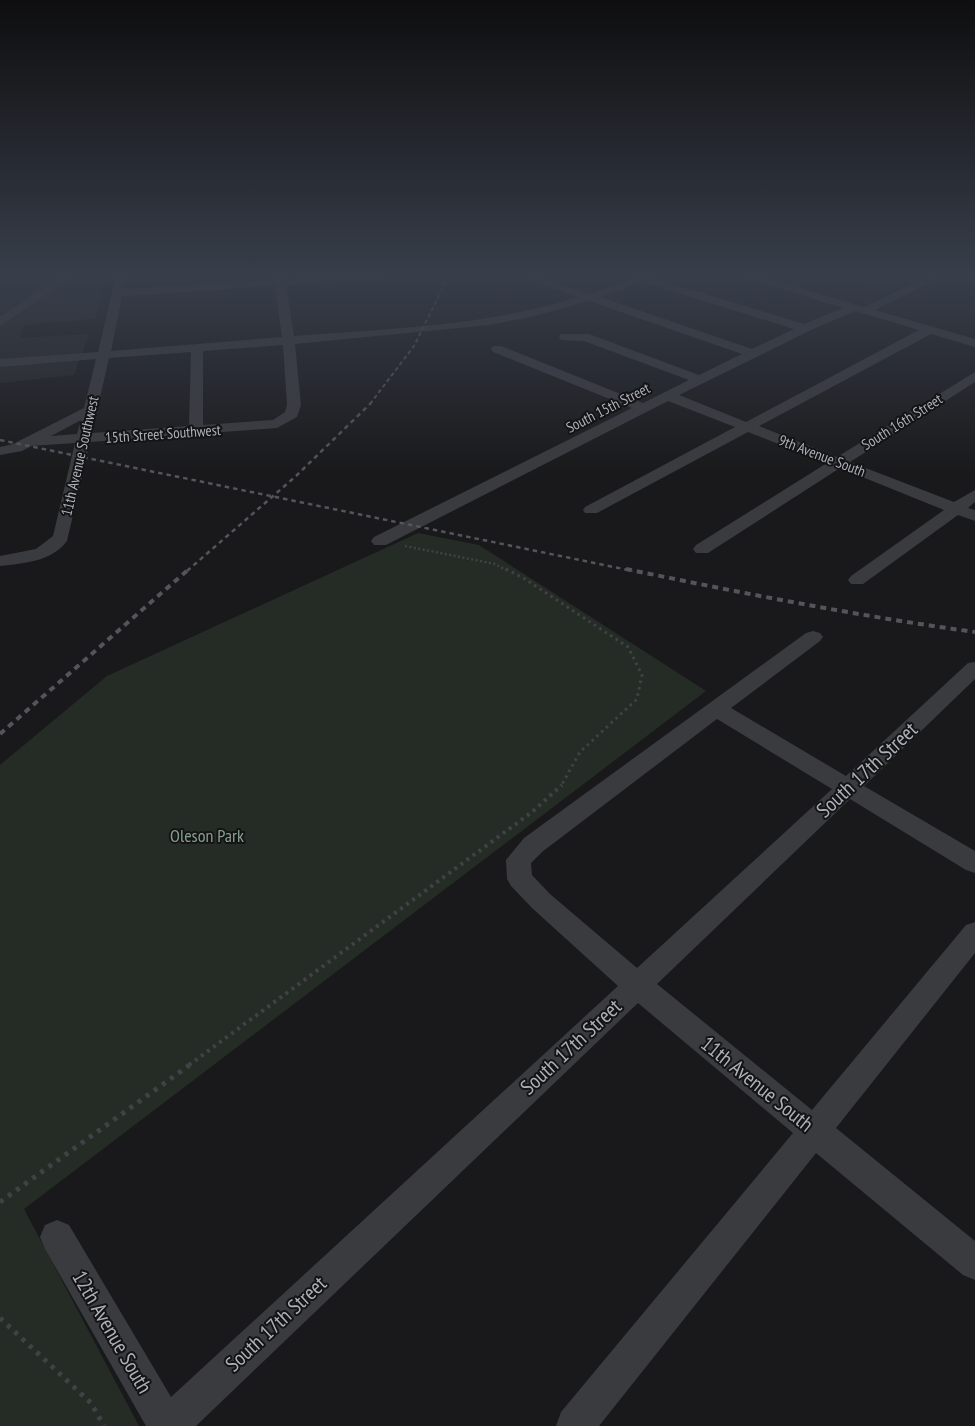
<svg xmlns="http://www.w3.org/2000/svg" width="975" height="1426" font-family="'PT Sans Narrow',sans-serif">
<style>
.built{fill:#252527}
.green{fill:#252c26}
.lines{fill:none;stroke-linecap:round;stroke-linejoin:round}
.path-far3{stroke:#404246;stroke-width:2.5;stroke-dasharray:2 2.5;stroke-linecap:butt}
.path-far2{stroke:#404246;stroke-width:3;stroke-dasharray:2.5 4;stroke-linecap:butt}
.path-far1{stroke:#404246;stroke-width:4;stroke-dasharray:3 4.5;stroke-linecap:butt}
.path{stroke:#404246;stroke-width:5;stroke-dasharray:4 6;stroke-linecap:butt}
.minor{fill:#3a3b3f;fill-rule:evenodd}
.rail-far2{stroke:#54555a;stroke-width:2;stroke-dasharray:4 3;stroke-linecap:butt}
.rail-far1{stroke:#54555a;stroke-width:2.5;stroke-dasharray:4.5 4;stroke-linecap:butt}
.rail{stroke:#54555a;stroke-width:4;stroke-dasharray:6 5;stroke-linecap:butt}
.labels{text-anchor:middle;stroke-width:4;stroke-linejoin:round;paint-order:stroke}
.far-street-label{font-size:15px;fill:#adb0b9;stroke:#141416}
.park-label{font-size:18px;fill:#86a189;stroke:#141416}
.near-street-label{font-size:21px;fill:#adb0b9;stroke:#141416}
</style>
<rect width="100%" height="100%" fill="#19191b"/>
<path class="built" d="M0 275H105L96 319 23 325 20 338 89 334 74 375 0 383Z"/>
<g class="green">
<path d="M829 275H924L890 292Z"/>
<path d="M418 533 479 545 706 691 24 1209 139 1426H0V765L107 676Z"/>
</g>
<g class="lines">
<path class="path-far3" d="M405 546 495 564 508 571"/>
<path class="path-far2" d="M506 569 525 579 628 647 642 675 637 699 580 752 561 786"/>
<path class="path-far1" d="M189 1065 532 812 562 785"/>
<g class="path">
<path d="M0 1202 191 1064"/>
<path d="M0 1318 91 1403 104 1426"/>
</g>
<g class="minor">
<path d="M62 275H74L0 326V317Z"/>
<path d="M116 275H126L123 289 274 280V275H284L285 279 342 275H399L394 278 286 285 294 336C389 329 487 326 578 297L519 275H535L589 294 633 279 630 275H657L653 278 804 324 843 308 737 275H754L864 307 931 275H945L875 310 975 339V347L931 334 759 426 837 457 975 372V382L850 462 954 502 975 490V502L968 508 975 510V521L958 515 863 584H851L848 580 851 576 944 510 840 468 708 553H696L693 549 696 545 827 463 748 432 597 513H585L583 510 585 507 735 427 668 401 386 545H374L371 541 374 537 632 408 493 352 491 349 493 346H501L643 403 689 380 584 341 561 340 559 337 561 334H589L699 375 742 354 589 301 530 317 489 325 295 344 301 405 297 417 277 428 90 442 67 541C51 562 25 563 0 566V556L36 549 53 536 75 443 31 446 22 451 0 455V447L13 444 84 408 96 359 0 367V359L98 352ZM643 282 794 329 752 349 600 297ZM275 286 282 337 111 351 122 296ZM855 311 919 330 746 422 679 395 809 331ZM283 345 287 405 285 412 273 420 203 425V351ZM191 352 189 426 92 433 109 358ZM81 420 77 434 51 436Z"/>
<path d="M813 631 820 633 823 637 820 641 731 708 846 776 968 663 975 662V679L864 786 975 851V873L966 870 850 799 657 984 812 1110 966 925 975 922V953L836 1128 975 1241V1280L963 1275 816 1153 599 1426H556L561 1412 793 1133 638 1003 196 1426H146L45 1249 40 1237 45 1225 57 1220 69 1225 171 1397 618 986 532 908 511 886 507 879 506 860 524 838 806 633ZM717 719 832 789 637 968 550 894 532 875 531 863 542 852Z"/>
</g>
<path class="rail-far2" d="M370 404 414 346 449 275"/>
<g class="rail-far1">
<path d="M0 440 633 571"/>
<path d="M187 571 296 476 371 403"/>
</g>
<g class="rail">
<path d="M626 569C742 593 858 616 975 632"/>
<path d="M0 734 189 569"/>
</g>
</g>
<linearGradient id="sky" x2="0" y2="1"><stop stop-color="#0e0e0f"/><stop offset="0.58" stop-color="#383e4a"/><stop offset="1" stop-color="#383e4a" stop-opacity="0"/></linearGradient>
<rect width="975" height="475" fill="url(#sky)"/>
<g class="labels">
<g class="far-street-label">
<text transform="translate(608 408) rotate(-27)" y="5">South 15th Street</text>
<text transform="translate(902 422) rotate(-32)" y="5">South 16th Street</text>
<text transform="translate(163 434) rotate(-4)" y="5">15th Street Southwest</text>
<text transform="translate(80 456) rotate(-77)" y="5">11th Avenue Southwest</text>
<text transform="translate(822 456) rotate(21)" y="5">9th Avenue South</text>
</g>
<g class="park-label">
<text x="207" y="842">Oleson Park</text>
</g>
<g class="near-street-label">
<text transform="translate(867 770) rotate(-43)" y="7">South 17th Street</text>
<text transform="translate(571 1047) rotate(-43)" y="7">South 17th Street</text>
<text transform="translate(757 1084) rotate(39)" y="7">11th Avenue South</text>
<text transform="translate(276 1324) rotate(-43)" y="7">South 17th Street</text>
<text transform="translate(112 1332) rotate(60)" y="7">12th Avenue South</text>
</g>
</g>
</svg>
